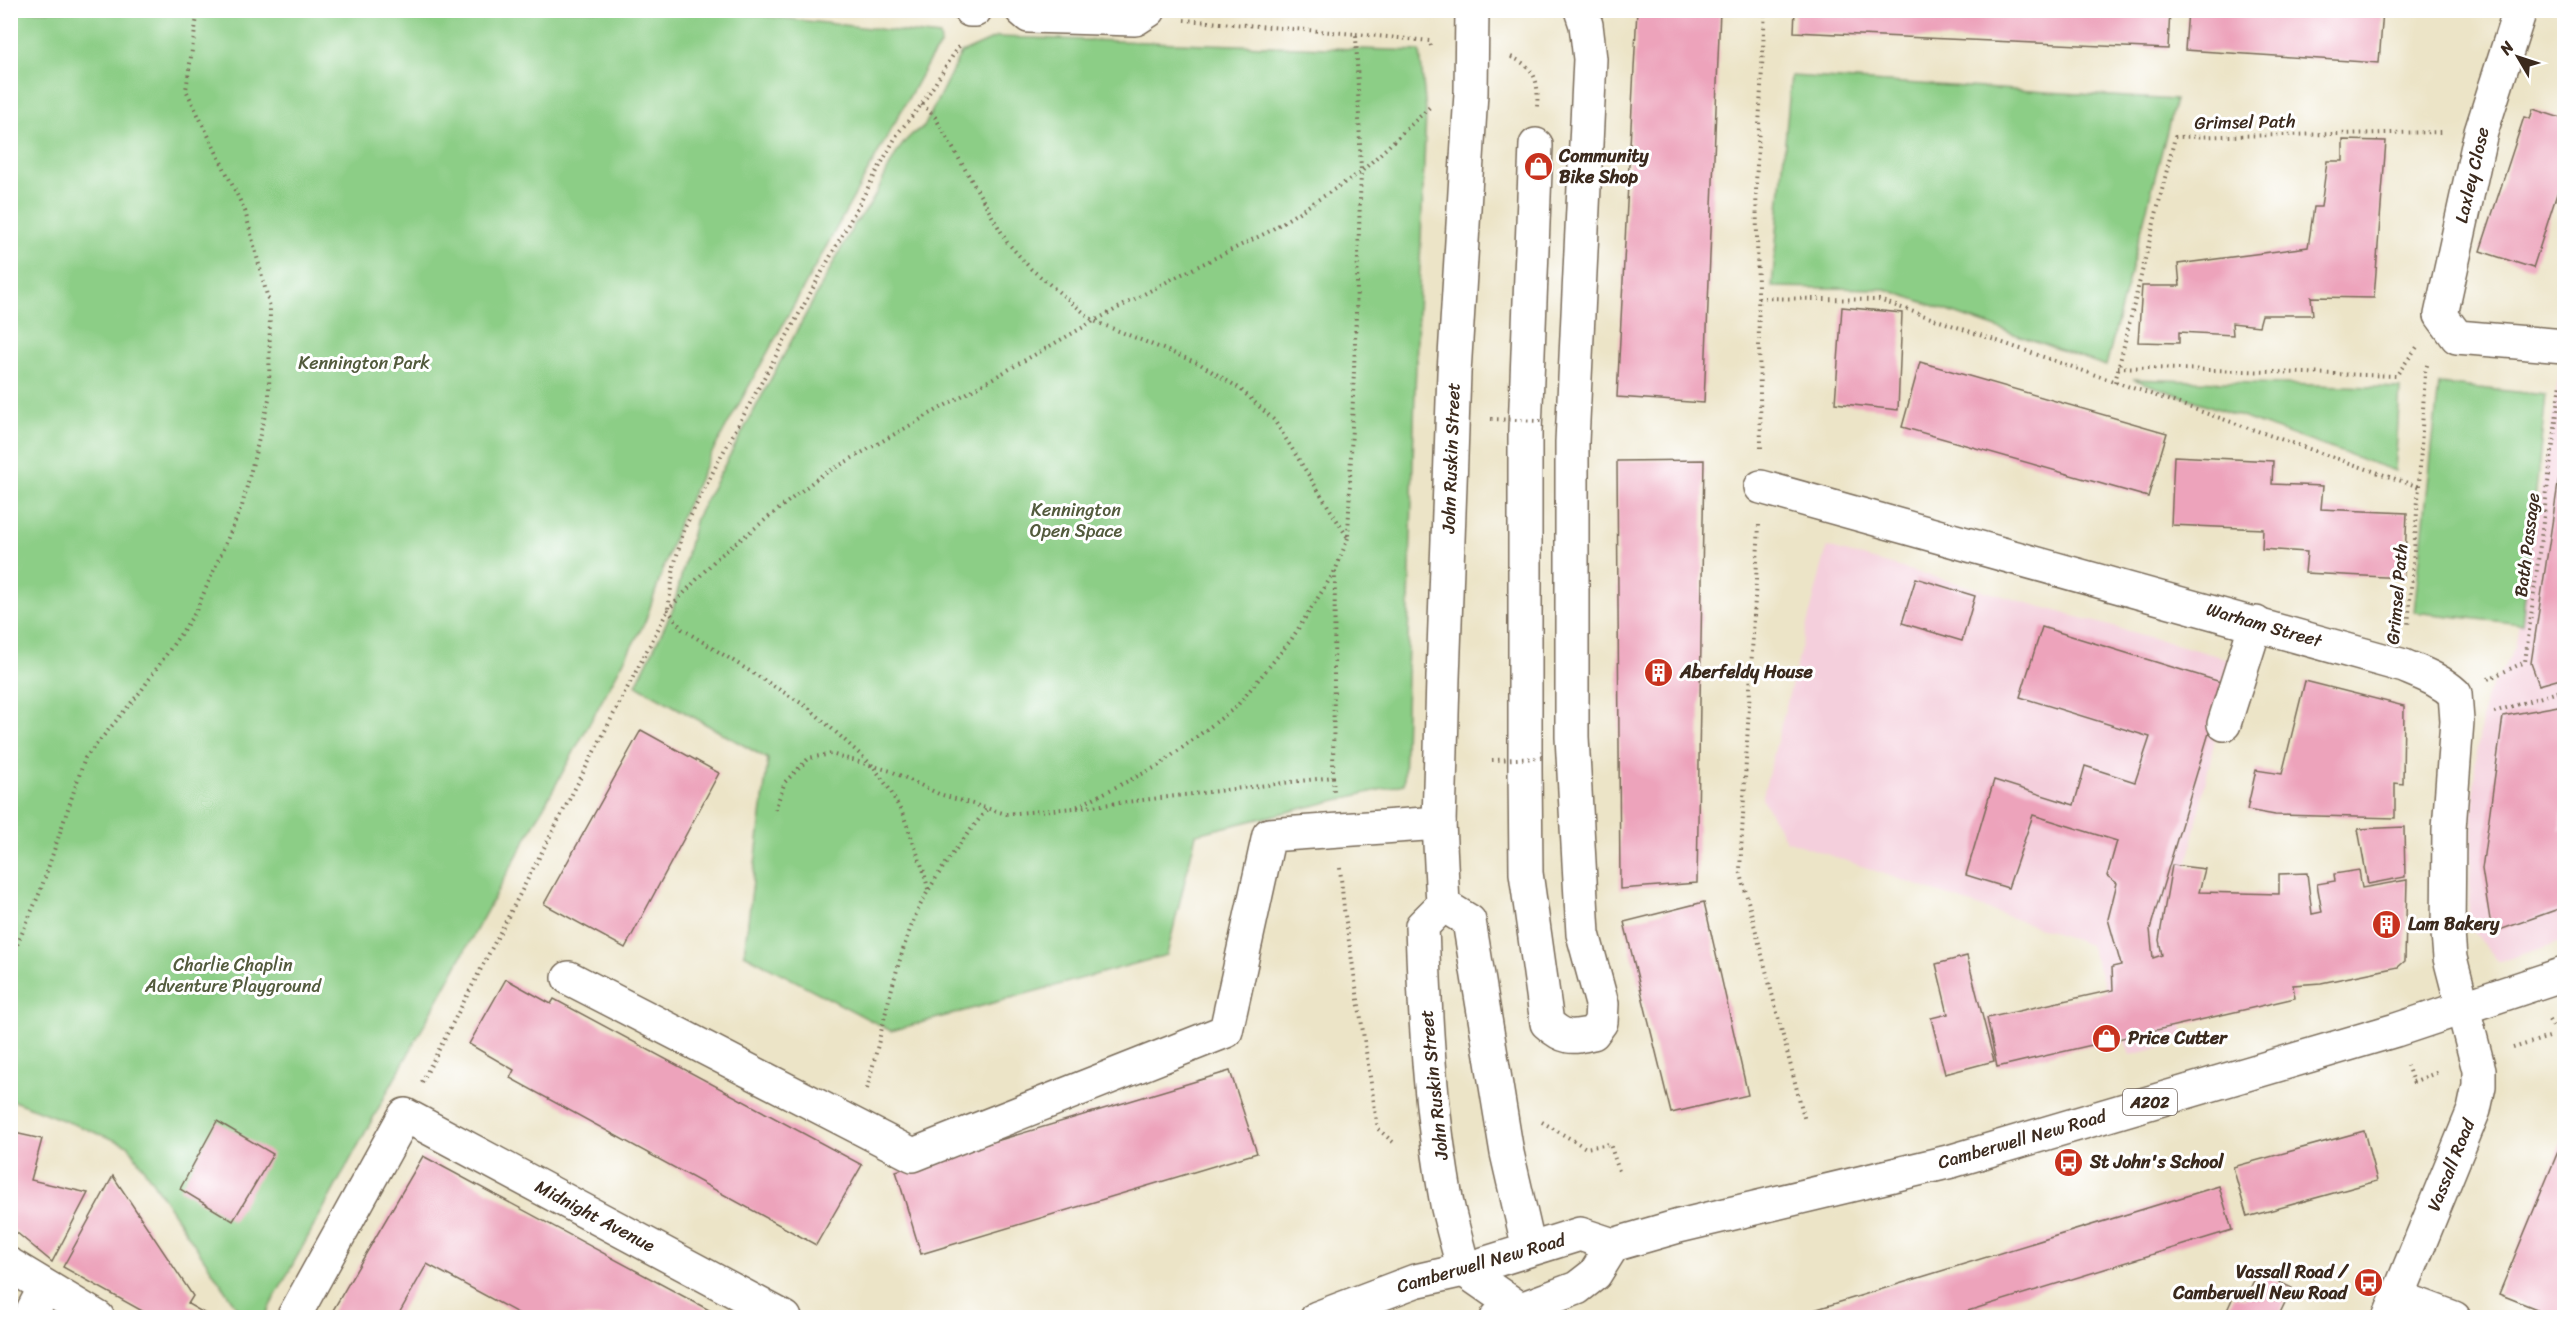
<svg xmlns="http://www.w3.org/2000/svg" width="2575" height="1328" font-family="Sriracha,sans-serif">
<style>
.built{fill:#f4cfdc}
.park{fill:#8cce86;stroke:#647c52;stroke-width:1.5}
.building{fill:#eda3bb}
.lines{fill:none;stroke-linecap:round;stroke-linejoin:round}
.minor-casing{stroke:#796b59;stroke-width:36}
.highway-casing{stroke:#796b59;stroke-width:36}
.path{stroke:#796b59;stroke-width:4;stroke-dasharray:1.5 4.5;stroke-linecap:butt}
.minor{stroke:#fff;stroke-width:33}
.highway{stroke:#fff;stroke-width:33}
.path-bridge{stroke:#796b59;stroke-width:4;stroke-dasharray:1.5 4.5;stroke-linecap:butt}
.labels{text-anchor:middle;stroke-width:6;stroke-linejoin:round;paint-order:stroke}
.shield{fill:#fff;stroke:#766a62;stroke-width:1.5}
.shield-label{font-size:16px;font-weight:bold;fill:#3b2a1e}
.street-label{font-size:18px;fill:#3b2a1e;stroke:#fff}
.poi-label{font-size:18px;font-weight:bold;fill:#3b2a1e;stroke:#fff;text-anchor:start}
.park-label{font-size:18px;fill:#535b3d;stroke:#fff}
</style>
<rect width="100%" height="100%" fill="#fff"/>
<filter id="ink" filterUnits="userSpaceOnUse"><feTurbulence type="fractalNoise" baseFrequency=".0167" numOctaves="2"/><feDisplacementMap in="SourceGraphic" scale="12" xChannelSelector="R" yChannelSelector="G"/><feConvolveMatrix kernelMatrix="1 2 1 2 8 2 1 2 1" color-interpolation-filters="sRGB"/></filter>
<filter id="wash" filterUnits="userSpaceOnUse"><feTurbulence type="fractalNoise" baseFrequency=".008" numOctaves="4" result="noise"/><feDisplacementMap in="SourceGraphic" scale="24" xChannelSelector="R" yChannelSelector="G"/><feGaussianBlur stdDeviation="1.35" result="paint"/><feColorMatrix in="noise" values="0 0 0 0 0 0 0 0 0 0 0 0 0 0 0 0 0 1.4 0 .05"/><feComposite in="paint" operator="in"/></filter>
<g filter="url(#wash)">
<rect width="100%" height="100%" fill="#ece4c7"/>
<g class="built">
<path d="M2564 369V941L2499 962 2468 925 2475 766 2485 698 2515 648 2559 373Z"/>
<path d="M1827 547 2232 660 2170 945 2185 1042 2130 1055 2090 945 1786 840 1762 799Z"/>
</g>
<g class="park">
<path d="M709 10 940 36 941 44 929 61 708 460 680 520 645 622 264 1317H243L128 1145 11 1100 10 11Z"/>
<path d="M997 37 1420 51 1426 112 1415 390 1404 784 1196 834 1167 955 891 1031 744 954 768 759 636 685 673 609 696 518 855 223C860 217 866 211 870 204 886 180 895 139 924 127L961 53Z"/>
<path d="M1791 76 2175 100 2106 366 1885 289 1772 287Z"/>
<path d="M2133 379 2400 388 2395 471Z"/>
<path d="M2439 384 2546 395 2522 624 2414 612Z"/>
</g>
<g id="blocks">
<g class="building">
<path d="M1637 10H1720L1704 403 1617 397Z"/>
<path d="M1795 10H2170L2168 49 1794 32Z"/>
<path d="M2188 10H2383L2379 63 2185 50Z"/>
<path d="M2533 109 2564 119V172L2533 268 2480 251 2524 117 2530 119Z"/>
<path d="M2343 140 2386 141 2374 298 2311 297 2313 315H2262L2259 326 2232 323 2233 335 2179 332V343L2138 342 2142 286H2180L2178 264 2308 247 2314 207H2321L2327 161H2343Z"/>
<path d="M1842 307 1902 313 1898 410 1835 403Z"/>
<path d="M1920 362 2167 433 2148 497 1902 427Z"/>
<path d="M2563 451 2564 678 2539 685 2531 663Z"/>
<path d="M2174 456 2273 461 2272 484 2323 486 2321 509 2407 513 2404 578 2305 573 2307 552 2262 549 2263 529 2171 525Z"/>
<path d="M1704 460 1697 883 1620 889 1617 461Z"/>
<path d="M1916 578 1975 596 1962 641 1902 623Z"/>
<path d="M2042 627 2224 683 2150 929 2153 958 2162 955 2159 940 2172 865 2205 869 2199 892 2279 894V874L2307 873 2312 914 2322 912 2317 884 2335 881 2334 874 2359 870 2362 888 2407 880 2405 961 2398 967 2321 983 2293 985 2295 998 1997 1067 1987 1018 2113 990 2112 967 2121 965 2108 919 2117 883 2107 876 2117 841 2033 815 2008 888 1966 875 1994 780 2074 805 2085 766 2135 782 2150 737 2020 697Z"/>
<path d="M2305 681 2404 706 2403 784 2395 783V818L2275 815 2247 810 2256 770 2282 774Z"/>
<path d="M2564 705V798L2559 830 2564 829V907L2497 931 2491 926 2482 869 2503 716Z"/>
<path d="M641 730 719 773 625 948 544 904Z"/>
<path d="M2404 827 2405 877 2368 884 2358 829Z"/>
<path d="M1704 902 1748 1095 1671 1113 1624 922Z"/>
<path d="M1967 956 1994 1061 1945 1074 1931 1018 1948 1014 1936 964Z"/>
<path d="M506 979 551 1004 554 999 862 1165 816 1245 510 1078 514 1070 469 1044Z"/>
<path d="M1230 1071 1257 1153 921 1254 896 1171Z"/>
<path d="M217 1121 273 1154 233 1221 180 1189Z"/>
<path d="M2364 1131 2377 1181 2247 1217 2233 1167Z"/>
<path d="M10 1132 42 1139 31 1180 88 1193 52 1262 10 1227Z"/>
<path d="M2564 1137V1313L2563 1317H2557L2499 1294Z"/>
<path d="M423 1156 722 1317H525L427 1264 397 1317H329Z"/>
<path d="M113 1176 193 1296 188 1304 211 1317H153L63 1267Z"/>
<path d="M2219 1186 2232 1230 1948 1317H1791Z"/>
<path d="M2258 1272 2292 1288 2279 1315 2285 1317H2224L2234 1295 2245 1299Z"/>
</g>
</g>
</g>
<g filter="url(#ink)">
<use href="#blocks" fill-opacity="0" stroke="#796b59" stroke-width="1.5"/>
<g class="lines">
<defs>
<g id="minor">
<path d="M970 10H975"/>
<path d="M1022 10 1029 16 1135 19 1149 10"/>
<path d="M1472 10 1471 93 1454 373 1443 678 1439 823 1443 905 1422 926C1425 1018 1430 1112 1447 1204 1452 1226 1458 1248 1464 1270L1520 1309"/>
<path d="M2520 10 2481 132 2441 315 2457 337 2564 346"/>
<path d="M1536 145 1525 431V770L1526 873 1547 1023C1564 1039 1571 1038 1593 1033L1601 1022 1602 1004 1583 934 1572 737V442L1590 59 1586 25 1581 10"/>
<path d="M1761 487 2404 666C2423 674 2440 680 2455 694L2457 721 2449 829 2448 933 2450 958 2479 1070V1086L2474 1110 2389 1318"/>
<path d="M2224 724 2256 623"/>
<path d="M1443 905 1469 921 1507 1153 1529 1249"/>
<path d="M569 978 913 1155 1226 1031 1269 835 1439 823"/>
<path d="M10 1265 98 1318"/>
<path d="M2398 1297 2454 1318"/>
<path d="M29 1318 45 1287"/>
<path d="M293 1318 405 1115 785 1318"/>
</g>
<g id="highway">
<path d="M1317 1318 1415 1281 1464 1270 1580 1234 1613 1245 1679 1226 1952 1161 2396 1030 2564 974"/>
<path d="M1497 1318 1577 1288 1595 1274 1613 1245"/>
</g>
</defs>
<use href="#minor" class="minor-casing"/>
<use href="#highway" class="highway-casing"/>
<g class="path">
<path d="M1184 20 1356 34 1361 172 1268 232 1172 279 1094 321 819 477 716 559 668 610 682 629 809 708 873 766 891 771 939 794 1006 814 1074 808 1158 766 1236 707 1291 640 1335 571"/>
<path d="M1356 34 1430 41 1431 46"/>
<path d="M1511 57C1536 67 1539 82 1537 108"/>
<path d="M922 104 935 117 1007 242 1031 269 1094 321 1200 364 1239 388 1274 420 1348 538 1361 172 1432 105"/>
<path d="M1758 298 1879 300 2419 487 2408 626"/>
<path d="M2118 367 2396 376 2417 347"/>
<path d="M2115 382 2175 137 2441 132"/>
<path d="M1761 448 1756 184 1765 10"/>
<path d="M2419 486 2425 372 2428 362"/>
<path d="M1759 525 1740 870 1805 1121"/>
<path d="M2488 679 2525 662 2561 382"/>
<path d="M2494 712 2564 690"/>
<path d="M1333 777 1335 571 1348 538"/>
<path d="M1077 808 1333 777 1334 793"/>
<path d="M775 810 785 782 809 758 831 754 873 766 890 790 904 817 924 872 929 893"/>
<path d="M1340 868 1344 909 1378 1129 1393 1142"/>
<path d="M10 961 40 892 85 758 141 691 195 613 242 506 269 399 270 307 245 211 186 90 198 10"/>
<path d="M2549 1020 2554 1028"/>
<path d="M2513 1048 2549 1037"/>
<path d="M2407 1065 2413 1082 2438 1072"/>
<path d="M422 1082 668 610 674 566 684 529 719 460 898 133 922 104 959 46"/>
<path d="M867 1089C882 1032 894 966 917 912 932 879 964 838 987 809"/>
<path d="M1542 1122 1586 1148 1610 1144 1620 1174"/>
</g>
<use href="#minor" class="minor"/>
<use href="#highway" class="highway"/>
<g class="path-bridge">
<path d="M1491 419 1541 421"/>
<path d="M1492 760 1543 758"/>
</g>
</g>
</g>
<defs>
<symbol id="shop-disc" viewBox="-11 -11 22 22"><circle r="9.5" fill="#c8321e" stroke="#fff"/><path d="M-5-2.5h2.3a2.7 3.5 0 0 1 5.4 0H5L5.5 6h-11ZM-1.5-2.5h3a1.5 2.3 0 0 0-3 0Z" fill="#fff"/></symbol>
<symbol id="building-disc" viewBox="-11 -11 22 22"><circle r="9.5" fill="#c8321e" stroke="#fff"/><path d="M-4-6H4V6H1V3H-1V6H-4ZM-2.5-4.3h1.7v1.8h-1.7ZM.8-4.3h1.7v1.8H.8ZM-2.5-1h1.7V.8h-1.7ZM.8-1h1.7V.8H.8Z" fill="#fff"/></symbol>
<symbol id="bus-disc" viewBox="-11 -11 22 22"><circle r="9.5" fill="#c8321e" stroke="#fff"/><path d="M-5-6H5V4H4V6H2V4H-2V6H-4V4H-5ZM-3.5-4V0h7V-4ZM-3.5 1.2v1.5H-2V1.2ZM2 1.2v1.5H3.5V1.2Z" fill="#fff"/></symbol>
</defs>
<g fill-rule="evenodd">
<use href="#shop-disc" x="1522" y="150" width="33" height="33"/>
<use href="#building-disc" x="1642" y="656" width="33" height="33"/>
<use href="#building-disc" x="2370" y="908" width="33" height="33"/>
<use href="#shop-disc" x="2090" y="1022" width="33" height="33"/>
<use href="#bus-disc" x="2052" y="1146" width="33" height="33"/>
<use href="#bus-disc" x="2352" y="1266" width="33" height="33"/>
</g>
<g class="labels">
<rect class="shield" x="2123" y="1089" width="54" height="26" rx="4.5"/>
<g class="shield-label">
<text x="2150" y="1108">A202</text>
</g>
<g class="street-label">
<text transform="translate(2245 122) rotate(-1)" y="6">Grimsel Path</text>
<text transform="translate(2472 175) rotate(-77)" y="6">Laxley Close</text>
<text transform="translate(1451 458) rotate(-88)" y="6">John Ruskin Street</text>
<text transform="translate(2527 545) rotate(-83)" y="6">Bath Passage</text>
<text transform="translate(2397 594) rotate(-85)" y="6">Grimsel Path</text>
<text transform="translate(2264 625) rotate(16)" y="6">Warham Street</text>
<text transform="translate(1434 1085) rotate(-96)" y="6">John Ruskin Street</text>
<text transform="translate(2022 1139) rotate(-16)" y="6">Camberwell New Road</text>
<text transform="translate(2451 1165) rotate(-68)" y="6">Vassall Road</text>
<text transform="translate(595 1216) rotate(28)" y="6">Midnight Avenue</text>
<text transform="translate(1481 1263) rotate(-16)" y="6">Camberwell New Road</text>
</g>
<g class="poi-label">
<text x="1559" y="162">Community<tspan x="1559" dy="21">Bike Shop</tspan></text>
<text x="1680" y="678">Aberfeldy House</text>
<text x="2408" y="930">Lam Bakery</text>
<text x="2128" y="1044">Price Cutter</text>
<text x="2090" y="1168">St John's School</text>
<text x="2347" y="1278" text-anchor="end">Vassall Road /<tspan x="2347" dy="21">Camberwell New Road</tspan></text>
</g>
<g class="park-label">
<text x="364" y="369">Kennington Park</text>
<text x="1076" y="516">Kennington<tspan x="1076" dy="21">Open Space</tspan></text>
<text x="233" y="971">Charlie Chaplin<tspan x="233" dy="21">Adventure Playground</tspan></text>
</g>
</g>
<rect width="2575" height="1328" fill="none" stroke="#fff" stroke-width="36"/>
<g transform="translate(2518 57) rotate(309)" stroke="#ffffff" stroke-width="4.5" paint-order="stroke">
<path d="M0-4.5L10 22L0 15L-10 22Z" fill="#3b2a1e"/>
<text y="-9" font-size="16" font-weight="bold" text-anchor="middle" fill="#3b2a1e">N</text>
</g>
</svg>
